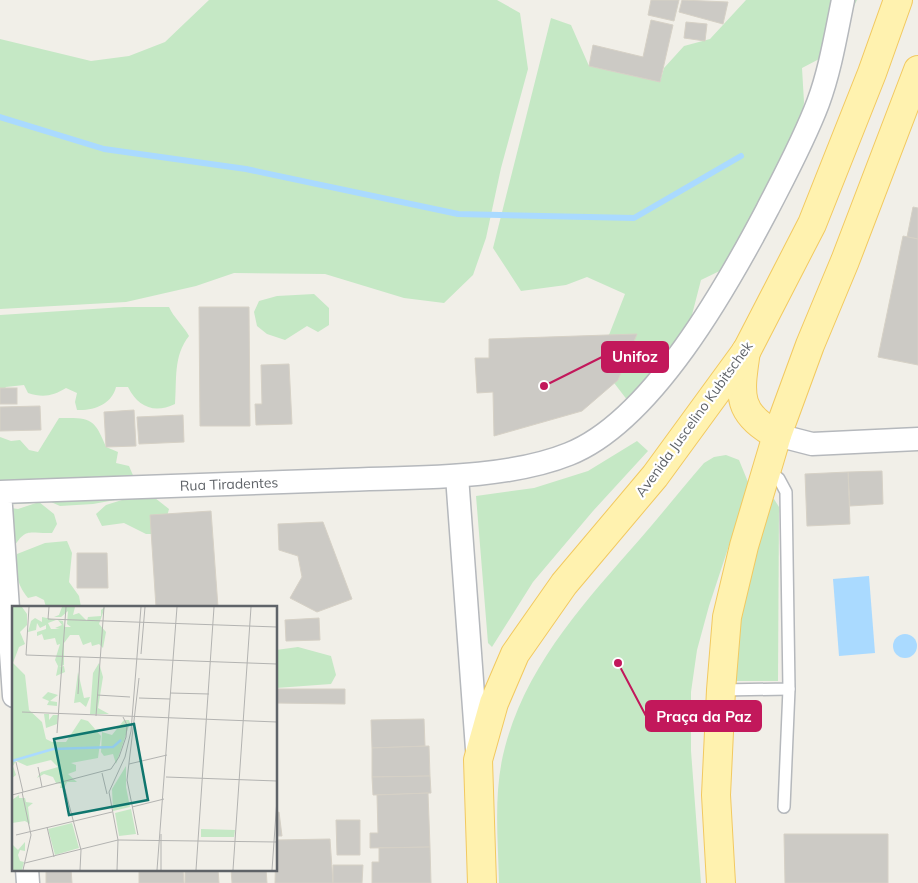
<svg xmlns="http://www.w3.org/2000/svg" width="918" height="883" font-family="Mulish,sans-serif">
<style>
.green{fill:#c5e8c5}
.water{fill:#aadaff}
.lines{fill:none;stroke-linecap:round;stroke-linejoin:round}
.stream{stroke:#aadaff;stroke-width:6}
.building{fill:#cccac5;stroke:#d6d1c6}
.lane-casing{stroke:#b5b8bc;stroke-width:14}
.street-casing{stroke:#b5b8bc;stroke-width:25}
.primary-casing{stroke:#f2c960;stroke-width:30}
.lane{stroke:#fff;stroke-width:11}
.street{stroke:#fff;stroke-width:22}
.primary{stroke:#fff2af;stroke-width:28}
.labels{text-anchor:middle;stroke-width:4.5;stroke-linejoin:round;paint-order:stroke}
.street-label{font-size:14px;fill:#5f6368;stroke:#fff}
.inset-river{fill:none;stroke:#aadaff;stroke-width:2.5}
.inset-road{fill:none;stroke:#b3b3b1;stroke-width:1}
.view{fill:#0f766e;fill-opacity:0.15;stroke:#0f766e;stroke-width:2.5}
.inset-edge{fill:none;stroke:#5f6368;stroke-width:2.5}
.leader{fill:none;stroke:#c2185b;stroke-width:2}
.callout-dot{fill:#c2185b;stroke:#fff;stroke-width:2}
.callout{fill:#c2185b;stroke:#c2185b;stroke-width:2}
.callout-label{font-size:15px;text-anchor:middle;font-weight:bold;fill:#fff}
</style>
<rect width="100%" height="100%" fill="#f1efe8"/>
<g class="green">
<path d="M209 0H497L520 13 528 69 501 168 486 238 473 275 444 303 404 298 325 274 234 273 196 286 126 302 0 309V39L91 61 129 56 165 42Z"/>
<path d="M746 0H857L845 24 823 57 802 68 804 102 801 136 734 264 701 280 686 338 631 405 608 375 607 340 625 294 587 277 566 285 521 291 493 248 551 18 571 25 589 66 660 82 664 68 684 46 710 39Z"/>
<path d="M314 294 329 308V325L318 332 307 326 285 340 267 334 257 326 254 312 259 301 277 296Z"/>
<path d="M124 307H169C174 318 183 325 189 336 173 356 177 380 175 404 154 414 138 407 128 387H116C112 404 94 411 77 410L75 402 77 393 66 388C53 396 43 398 28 393L24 385 6 387 0 395V315Z"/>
<path d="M59 418C90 418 94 417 106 447L118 452 116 463 129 466 138 487 115 500 93 504 60 506 51 502H39L54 514 57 524 52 533C27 534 26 526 11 552V508L18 509 36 503 0 505V437L11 441 20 440 29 450 38 452Z"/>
<path d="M637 441 648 451 593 511 533 582 492 647 488 643 476 496 534 488 588 471Z"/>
<path d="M726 455 739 460 748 482 742 506 709 606 697 650 691 692V751L701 883H499C498 838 493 791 505 747 527 664 585 602 640 539 662 514 682 488 704 463L714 457Z"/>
<path d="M141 494 155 498 169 509 165 524 157 534H146L124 523 102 526 96 514 106 505Z"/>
<path d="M769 498 774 499 779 507 778 681H730L734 616Z"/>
<path d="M67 541 72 553 69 582 79 596 81 607H46L44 600 36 596 28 598C16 583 16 573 17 554L45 543Z"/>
<path d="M298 647 331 656 336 675 331 684 276 688V650Z"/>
</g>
<g class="water">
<path d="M869 576 875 653 839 656 833 579Z"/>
<circle cx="905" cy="646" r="12"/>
</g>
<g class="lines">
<path class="stream" d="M0 117 104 149 246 169 458 214 634 218 741 156"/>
</g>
<g class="building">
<path d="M651 0H679L674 21 648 15Z"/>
<path d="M682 0 728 2 723 24 679 12Z"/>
<path d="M651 20 673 25 660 82 589 66 593 45 643 57Z"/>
<path d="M686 22 707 24 705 41 684 38Z"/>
<path d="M913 207 918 208V239L907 237Z"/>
<path d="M903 236 918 239V365L878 357Z"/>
<path d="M199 307H249L250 426H200Z"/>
<path d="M637 334 618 380 582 411 494 436 493 392 477 393 475 358H489V339Z"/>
<path d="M289 364 292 424 256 425 255 404H262L261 365Z"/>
<rect x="0" y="388" width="17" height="16"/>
<path d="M40 406 41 430 0 431V407Z"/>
<path d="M134 410 136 446 106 447 104 412Z"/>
<path d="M183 415 184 442 139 444 137 417Z"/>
<path d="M882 471 883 504 850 506 848 472Z"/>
<path d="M848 472 850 524 807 526 805 474Z"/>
<path d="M211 511 218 607H156L150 515Z"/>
<path d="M323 522 352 599 317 612 290 598 302 577 298 556 279 550 278 524Z"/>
<path d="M77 553H107L108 588H77Z"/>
<path d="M319 618 320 640 286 641 285 620Z"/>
<path d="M276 689H345V704L276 703Z"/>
<path d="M424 719 425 746 372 748 371 720Z"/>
<path d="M429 746 430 776 372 777V748Z"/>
<path d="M430 776 431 793 373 795 372 777Z"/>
<path d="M428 793 430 847 370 848V833H378L377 795Z"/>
<path d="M279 812 282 836H276V813Z"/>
<path d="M336 820H360V855H337Z"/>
<path d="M784 834H888V883H785Z"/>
<path d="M330 839 333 883H275L276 840Z"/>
<path d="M430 847 431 883H372V862H379V848Z"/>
<path d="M333 865H363L362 883H333Z"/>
<path d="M46 869H71L72 883H46Z"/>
<path d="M139 869H183L184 883H139Z"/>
<path d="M185 869H218L219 883H185Z"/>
<path d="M231 869H266L267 883H232Z"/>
</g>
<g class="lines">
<defs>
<g id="lane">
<path d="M721 690 789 689 786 492 779 479 767 469"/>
<path d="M784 807 789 689"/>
</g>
<g id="street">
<path d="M777 435 812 444 918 439"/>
<path d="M457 476 477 749"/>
<path d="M14 696 0 492C114 488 228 484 342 480 411 477 505 480 569 454 652 421 727 286 767 210 785 175 804 140 818 103 830 71 836 34 843 0"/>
<path d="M27 869 28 883"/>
</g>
<g id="primary">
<path d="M746 351C740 393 735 413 777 435"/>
<path d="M482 883 478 760 494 703 515 654 564 584 655 476 747 350 812 224 872 73 898 0"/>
<path d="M721 883 716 795 721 690 727 617 744 546 777 435 810 345 845 261 918 70"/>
</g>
</defs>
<use href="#lane" class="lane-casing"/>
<use href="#street" class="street-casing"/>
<use href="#primary" class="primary-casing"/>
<use href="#lane" class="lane"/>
<use href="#street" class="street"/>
<use href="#primary" class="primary"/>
</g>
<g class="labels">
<g class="street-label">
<text transform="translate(694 419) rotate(-54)" y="5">Avenida Juscelino Kubitschek</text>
<text transform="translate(229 484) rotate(-2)" y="5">Rua Tiradentes</text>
</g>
</g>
<g transform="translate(12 606)">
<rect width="265" height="265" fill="#f1efe8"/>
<path d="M0 1H10L15 8V19L8 26 13 38 7 41 1 57 13 69 17 104 30 116 34 133 40 136H54L69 113 76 115 89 130 86 152 59 157 64 159V165L56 168 65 176H55L52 182H48L49 178 44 177 41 171 32 168 25 172 29 166 46 161 39 154 15 160 4 155 1 160 4 169 0 172ZM50 1H63L61 9 67 7 75 15 76 11 89 10V4L93 1 87 18 94 26 91 42 87 38 80 40 79 36 71 39 67 29H58L52 37V59L47 61 52 60 53 66 44 70 46 60 43 54 48 38 45 39 43 32 32 34 30 28 25 30V26L34 23V19L28 22 25 17 24 24 16 26 19 15 23 12 30 16V11L44 14 36 17 39 23H48L43 22 50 19 46 14 51 15 52 21H59L55 18 56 5 49 11H42L47 9ZM87 57 91 71 86 102 97 108H78L81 67ZM66 66 72 92 78 91 74 101 68 96 62 97ZM36 86 46 89 38 95 45 96V100L35 99 37 95 30 92ZM32 108H37V114L41 109H46L45 118 34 122ZM112 114H117L118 117 104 158 101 148 92 150 89 146 90 126 100 129ZM114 160V181L118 201 101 205 100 183ZM7 189V192H13L14 196 21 197 16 201 18 218 13 215 0 217V194ZM119 203 124 228 107 230 103 207ZM60 217 67 242 43 249 36 223ZM189 223 223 224 222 231H189ZM13 236V245L8 244 6 249 8 255 12 256 10 264H1L0 238 6 244Z" fill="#c5e8c5"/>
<path class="inset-river" d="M0 155 41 143 101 141 109 134"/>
<path class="inset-road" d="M17 1 14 49 265 58M37 1 36 13 265 21M129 1 119 125 113 151 97 186 106 234 265 236M129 48 133 1M158 87 197 88M66 88 68 51M85 89 118 91M127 92 158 93M10 106 265 116M84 110 92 1M45 127 54 1M4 156 11 186M117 158 155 149M26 161 30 181M90 167 95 188M154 171 265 175M51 176 69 244 68 264M10 186 19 229 11 264M0 189 99 163 107 151 114 131 115 119 111 111M120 201 152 193M35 221 42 251M4 229 100 206M126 229 115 174 127 72M13 257 106 234 105 264M145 264 165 1M149 264V228M184 264 202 1M221 264 239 1M260 264 265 193"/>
<path class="view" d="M122 118 136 194 57 209 42 133Z"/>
<rect width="265" height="265" class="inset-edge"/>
</g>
<path class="leader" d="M544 386L602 357M618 663L646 716"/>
<g class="callout-dot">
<circle cx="544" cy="386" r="5"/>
<circle cx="618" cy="663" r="5"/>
</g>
<g class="callout">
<rect x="602" y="342" width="66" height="30" rx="5"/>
<rect x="646" y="701" width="115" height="30" rx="5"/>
</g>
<g class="callout-label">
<text x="635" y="362">Unifoz</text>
<text x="704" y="722">Praça da Paz</text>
</g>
</svg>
